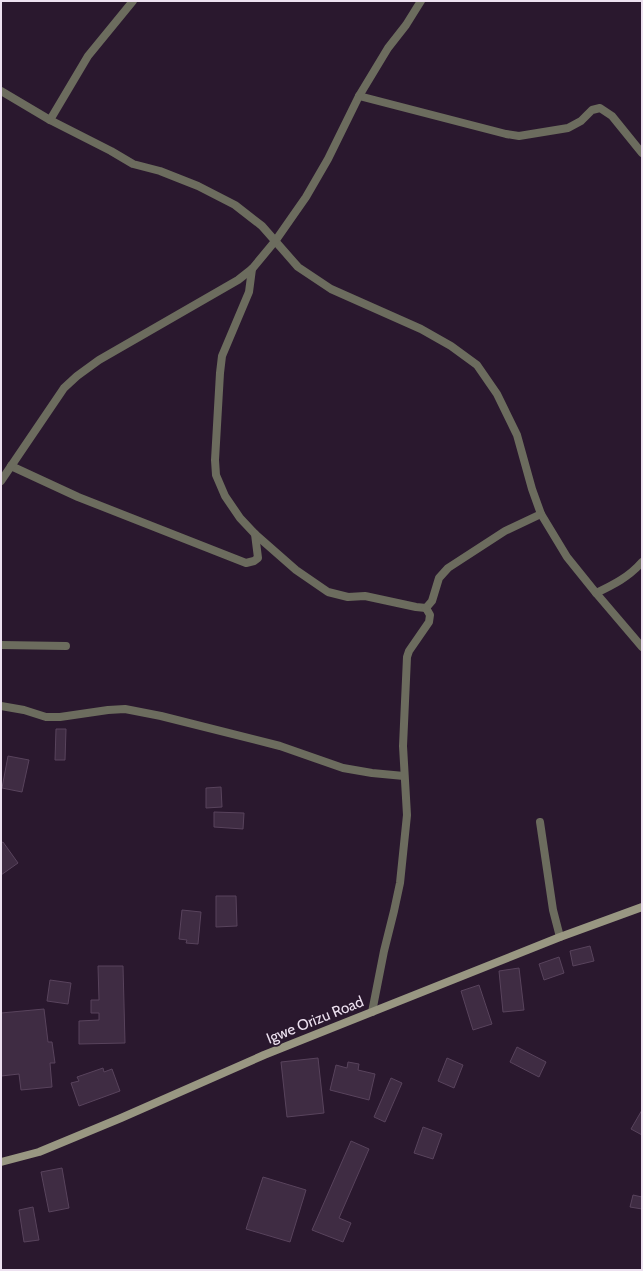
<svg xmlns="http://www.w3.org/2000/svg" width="643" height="1271" font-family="Cabin,sans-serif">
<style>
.building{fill:#3f2c43;stroke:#58435c}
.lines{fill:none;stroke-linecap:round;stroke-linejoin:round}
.street{stroke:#6c6c5e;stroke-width:8}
.secondary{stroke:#999782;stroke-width:8}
.labels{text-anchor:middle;stroke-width:3.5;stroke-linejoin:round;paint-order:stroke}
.street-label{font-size:15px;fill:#ede1f0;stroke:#2a182e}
</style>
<rect width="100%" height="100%" fill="#2a182e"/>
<g class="building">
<path d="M56 729H66L65 760H55Z"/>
<path d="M8 756 29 760 22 792 2 788Z"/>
<path d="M221 787 222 807 206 808V788Z"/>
<path d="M214 812 244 813 243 829 214 827Z"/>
<path d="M3 842 18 863 1 875V843Z"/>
<path d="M216 896H236L237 926 216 927Z"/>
<path d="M182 910 201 912 198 944 186 943 187 940 179 939Z"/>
<path d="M590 946 594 961 573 966 570 951Z"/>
<path d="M559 957 564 973 544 980 539 964Z"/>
<path d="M98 966H123L125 1043 79 1044V1021L99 1020V1013H91V1000H99Z"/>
<path d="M519 968 524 1010 503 1012 499 971Z"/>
<path d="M50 980 71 983 68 1004 47 1001Z"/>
<path d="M479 985 492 1024 473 1030 461 991Z"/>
<path d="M44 1009 48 1042H52L55 1063H50L52 1087 21 1090 19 1074 1 1076V1013Z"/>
<path d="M517 1047 546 1062 539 1077 510 1062Z"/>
<path d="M318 1058 324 1113 287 1117 281 1062Z"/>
<path d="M447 1058 463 1065 454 1088 438 1081Z"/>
<path d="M348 1062 359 1064 358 1070 375 1074 369 1100 330 1090 336 1065 347 1068Z"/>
<path d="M103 1068 104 1072 112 1069 120 1091 79 1106 71 1083 79 1081 77 1077Z"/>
<path d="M391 1078 402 1083 385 1122 374 1117Z"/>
<path d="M642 1110V1135L631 1129Z"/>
<path d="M423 1127 442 1134 433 1159 414 1153Z"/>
<path d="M351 1141 369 1149 339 1218 351 1223 343 1242 312 1230Z"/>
<path d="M62 1168 69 1208 49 1212 41 1172Z"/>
<path d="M263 1177 306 1190 290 1242 246 1229Z"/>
<path d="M633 1195 642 1197V1209L630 1207Z"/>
<path d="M33 1207 39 1240 24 1242 19 1210Z"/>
</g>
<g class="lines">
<g class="street">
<path d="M1 91 50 120 111 151 133 164 160 171 198 186 235 205 262 226 298 267 331 289 421 329 451 346 477 365 497 394 517 435 532 489 541 514 567 557 596 593 642 647"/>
<path d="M359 96 506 134 519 136 568 128 581 121 592 110 600 108 612 116 642 153"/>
<path d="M50 120 88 56 133 1"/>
<path d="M252 269 249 292 222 356 220 373 215 460 216 475 225 496 240 518 255 534 296 570 328 592 348 597 365 596 416 607 426 608"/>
<path d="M11 466 78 497 246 563 254 561 258 558 255 534"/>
<path d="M1 481 64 388 77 376 99 360 238 280 252 269 276 240 306 197 328 159 359 96 388 48 406 25 421 1"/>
<path d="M596 593C613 585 629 577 642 562"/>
<path d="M426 608 432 601 439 578 448 568 505 531 541 514"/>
<path d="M1 645 66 646"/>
<path d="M1 706 24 710 46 717H60L108 710 125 709 161 716 280 746 343 768 372 773 404 776"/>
<path d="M540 822 553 910 560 937"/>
<path d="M372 1012 384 951 394 911 400 883 407 815 403 746 407 657 409 651 429 622 430 615 426 608"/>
</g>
<path class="secondary" d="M1 1162 39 1152 121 1118 264 1055 560 937 642 907"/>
</g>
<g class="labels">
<g class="street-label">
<text transform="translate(315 1020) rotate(-22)" y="5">Igwe Orizu Road</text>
</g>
</g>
<rect width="643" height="1271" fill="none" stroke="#ede1f0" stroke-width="4"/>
</svg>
